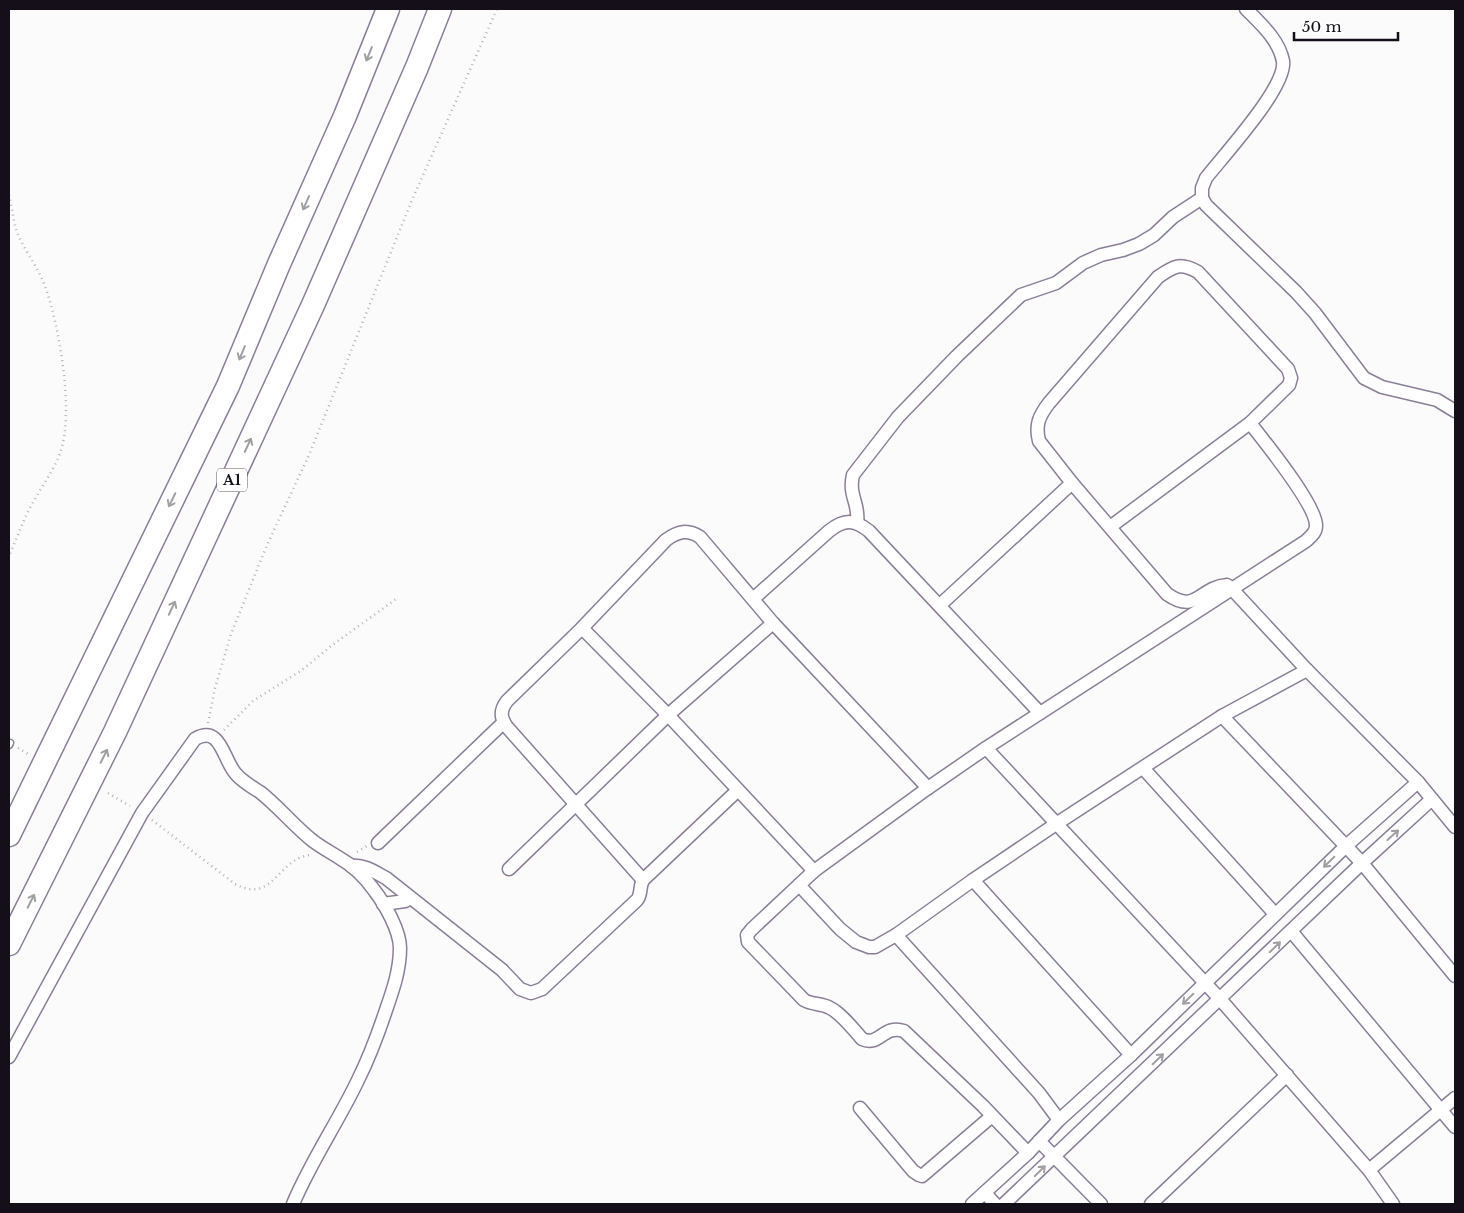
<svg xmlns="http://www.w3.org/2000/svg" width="1464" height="1213" font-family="'Libre Baskerville',serif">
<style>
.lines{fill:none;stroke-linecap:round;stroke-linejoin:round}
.lane-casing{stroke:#8b7e97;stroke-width:9}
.street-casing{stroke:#8b7e97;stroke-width:15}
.highway-casing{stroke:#8b7e97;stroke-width:25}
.path{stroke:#b4b3b6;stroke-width:2.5;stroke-dasharray:1 4;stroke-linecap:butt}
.lane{stroke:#fff;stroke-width:6}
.street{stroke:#fff;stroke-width:12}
.highway{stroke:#fff;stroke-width:22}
.oneway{stroke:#a19fa3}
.labels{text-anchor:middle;stroke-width:5;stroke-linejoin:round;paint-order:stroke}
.shield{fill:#fff;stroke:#5a575e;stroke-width:1}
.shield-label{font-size:14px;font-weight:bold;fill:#140f19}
</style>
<rect width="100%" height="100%" fill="#fbfbfb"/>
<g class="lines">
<defs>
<path id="lane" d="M9 745 10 743"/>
<g id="street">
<path d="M1246 9C1261 24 1279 40 1283 61 1287 87 1223 156 1206 178L1202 188V198L1206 205 1296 292 1315 313 1364 378 1382 387 1437 400 1455 411"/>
<path d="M1250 423C1264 441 1317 506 1316 526 1316 533 1310 537 1306 541L986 748 928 788 814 871 799 885 840 929 856 942 869 947H875L896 935 973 880 1056 824 1222 716 1307 670"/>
<path d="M857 523C860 504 848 496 853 475L898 417 957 356 1021 295 1056 283 1083 263 1101 255 1123 250 1139 244 1154 235 1173 217 1202 198"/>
<path d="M1110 527 1250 423 1289 385 1291 378 1288 369 1198 272C1180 262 1174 266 1158 277L1049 403C1039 416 1035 425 1039 441L1072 483 1167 594C1197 615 1199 587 1227 585L1232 589 1307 670 1418 782 1455 827"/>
<path d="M753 599 829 531C844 519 854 519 869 531L1040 713"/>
<path d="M940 605 1072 483"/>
<path d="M582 628 668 715 814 871"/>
<path d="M1222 716 1362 863 1455 976"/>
<path d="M986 748 1220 999 1369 1170 1393 1204"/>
<path d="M1143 768 1275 914"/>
<path d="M378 843 504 722"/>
<path d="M351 866C363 864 375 872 386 878L502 970 520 989 531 993 542 989 637 900C642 894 639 887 643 880L738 790"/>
<path d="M509 869 668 715 773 623"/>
<path d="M643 880 507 727C500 718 500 710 507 701L582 628 666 540C678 531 688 529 700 537L773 623 928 788"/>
<path d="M973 880 1131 1055"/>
<path d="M799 885 752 929 747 935 748 942 804 1000C812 1005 822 1003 830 1008 841 1013 854 1030 862 1039 880 1047 883 1024 904 1031L983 1106 1028 1153"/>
<path d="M383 904 405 901 410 898"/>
<path d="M1291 931 1455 1127"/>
<path d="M896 935 1039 1093 1059 1120"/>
<path d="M9 1057 142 813 195 739C221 724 223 760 236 774 243 782 252 787 260 792 279 807 294 826 313 841 321 847 330 852 338 857 352 865 365 877 374 890 385 904 400 931 400 948 400 970 393 990 386 1010 378 1034 369 1058 358 1080 338 1122 311 1161 293 1204"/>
<path d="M860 1108 913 1171 919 1175 922 1176 992 1116"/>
<path d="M1039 1141 1101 1204"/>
<path d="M1369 1170 1455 1098"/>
<path d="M985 1193 995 1204"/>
<path d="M972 1204 1028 1153 1059 1120 1131 1055 1346 846 1418 782"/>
<path d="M1004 1204 1362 863 1432 799"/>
<path d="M1151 1204 1287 1075"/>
</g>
<g id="highway">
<path d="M9 835 228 386 279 264 345 116 388 9"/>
<path d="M9 944 115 732 313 305 417 67 440 9"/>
</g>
</defs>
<use href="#lane" class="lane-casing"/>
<use href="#street" class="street-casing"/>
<use href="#highway" class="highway-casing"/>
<g class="path">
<path d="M9 195C12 207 13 220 17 232 24 250 38 267 45 286 59 325 74 410 61 450 55 469 42 486 32 504 23 520 17 538 9 556"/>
<path d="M208 723 215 688 231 634 267 545 309 455 412 200 497 9"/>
<path d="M224 730 253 701 302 670 331 646 396 599"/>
<path d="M18 748 28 754"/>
<path d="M108 793 130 806"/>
<path d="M152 820 235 884C274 905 278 857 311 855"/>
<path d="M357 852 367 846"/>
</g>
<use href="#lane" class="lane"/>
<use href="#street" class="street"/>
<use href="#highway" class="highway"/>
</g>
<defs><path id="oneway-shaft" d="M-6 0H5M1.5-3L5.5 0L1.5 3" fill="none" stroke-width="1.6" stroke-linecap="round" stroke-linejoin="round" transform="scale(1.25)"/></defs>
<g class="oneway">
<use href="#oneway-shaft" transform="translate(369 54) rotate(112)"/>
<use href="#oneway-shaft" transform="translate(306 203) rotate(114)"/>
<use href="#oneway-shaft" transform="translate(242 353) rotate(113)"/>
<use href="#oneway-shaft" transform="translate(248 445) rotate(-65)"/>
<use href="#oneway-shaft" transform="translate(172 500) rotate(116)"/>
<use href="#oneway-shaft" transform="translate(172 608) rotate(-65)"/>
<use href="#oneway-shaft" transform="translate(104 756) rotate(-63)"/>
<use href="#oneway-shaft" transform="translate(1393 835) rotate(-42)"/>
<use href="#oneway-shaft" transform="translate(1329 862) rotate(136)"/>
<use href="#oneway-shaft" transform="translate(31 901) rotate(-63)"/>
<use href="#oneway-shaft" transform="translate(1275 947) rotate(-44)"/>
<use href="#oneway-shaft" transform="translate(1188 999) rotate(136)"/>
<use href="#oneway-shaft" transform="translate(1158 1059) rotate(-44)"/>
<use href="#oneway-shaft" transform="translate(1040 1171) rotate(-45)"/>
</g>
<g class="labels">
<rect class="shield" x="217" y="468.5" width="30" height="23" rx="4"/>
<g class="shield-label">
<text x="232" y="485">A1</text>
</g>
</g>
<rect width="1464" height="1213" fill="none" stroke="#140f19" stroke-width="20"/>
<path d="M1294 32v8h104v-8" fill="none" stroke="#140f19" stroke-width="2.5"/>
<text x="1302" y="32" font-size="15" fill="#140f19" stroke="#ffffff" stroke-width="4" paint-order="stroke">50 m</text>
</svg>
